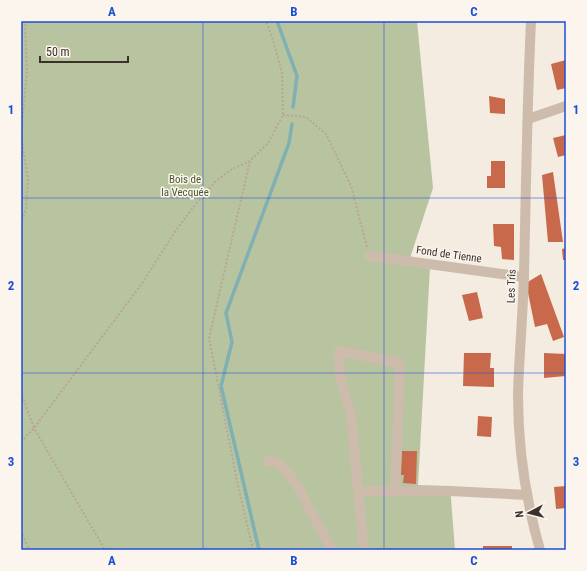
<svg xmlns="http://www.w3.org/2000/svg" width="587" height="571" font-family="'Roboto Condensed',sans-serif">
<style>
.green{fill:#b8c4a0}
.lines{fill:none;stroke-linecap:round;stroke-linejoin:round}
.stream{stroke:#7fb0b2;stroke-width:3.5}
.building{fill:#c8694b}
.path{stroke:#b9a596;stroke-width:2;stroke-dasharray:2 2;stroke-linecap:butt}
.minor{stroke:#cdbbac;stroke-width:10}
.grid{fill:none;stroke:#1d4ed8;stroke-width:1;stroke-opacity:0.55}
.labels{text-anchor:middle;stroke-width:3;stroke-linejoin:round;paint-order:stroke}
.park-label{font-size:11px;fill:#4a5a2e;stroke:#fbf5ee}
.street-label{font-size:11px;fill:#3b302b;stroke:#fbf5ee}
.neatline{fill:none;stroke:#1d4ed8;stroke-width:1.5}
.grid-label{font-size:13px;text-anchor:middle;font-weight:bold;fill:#1d4ed8}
</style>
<rect width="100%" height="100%" fill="#f4ebe1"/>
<path class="green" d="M21 21H417L433 188 410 258 430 267 418 485 450 486 455 550H21Z"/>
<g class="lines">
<g class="stream">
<path d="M277 21 297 76 293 107"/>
<path d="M259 550 221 386 232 342 226 313 289 143 292 124"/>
</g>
</g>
<g class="building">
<path d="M566 60V88L557 90 551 64Z"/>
<path d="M489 96 505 99V114L490 113Z"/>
<path d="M566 135V155L558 157 553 138Z"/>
<path d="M491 161H505V188H487V176H491Z"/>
<path d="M553 172 563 242H548L542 175Z"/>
<path d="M493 224H514V260L502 259 501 247 494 246Z"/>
<path d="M566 248V260H563L562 249Z"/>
<path d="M541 274 564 337 553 341 547 324 535 327 526 283Z"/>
<path d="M477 292 483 318 469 321 462 295Z"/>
<path d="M464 353H491L490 368H494V387L463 386Z"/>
<path d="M544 353 566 354V376L544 378Z"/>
<path d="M478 416 492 417 491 437 477 436Z"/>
<path d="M402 451H417L416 484 403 483 404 475H401Z"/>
<path d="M566 486V508L556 509 554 487Z"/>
<rect x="483" y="546" width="29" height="4"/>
</g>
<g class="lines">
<g class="path">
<path d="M283 115 306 117 326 134 351 186 367 247"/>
<path d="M250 161 209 338 237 481 253 550"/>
<path d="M21 224 26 208 28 179 21 136 27 71 25 26 26 21"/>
<path d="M21 392 34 428 105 550"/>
<path d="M21 442 34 428 143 282 176 230 195 205 215 182 230 170 250 161 268 143 283 115 282 72 273 40 266 21"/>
<path d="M21 531 29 550"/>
</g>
<g class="minor">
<path d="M531 21C527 105 526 190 524 274 523 315 519 355 518 395 518 446 526 501 540 550"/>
<path d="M528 119 566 106"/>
<path d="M370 256 524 277"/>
<path d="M268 461 277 462 286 471 298 487 332 550"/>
<path d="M359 491H450L527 495"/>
<path d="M364 550 351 416 340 376 339 351 400 363 395 492"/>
</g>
</g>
<path class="grid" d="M203 21V550M384 21V550M21 198H566M21 373H566"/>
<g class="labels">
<g class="park-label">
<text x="185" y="183">Bois de<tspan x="185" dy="13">la Vecquée</tspan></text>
</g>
<g class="street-label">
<text transform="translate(449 254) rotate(8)" y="4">Fond de Tienne</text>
<text transform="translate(511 286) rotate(-88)" y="4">Les Trîs</text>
</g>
</g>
<rect width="587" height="571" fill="none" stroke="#fbf5ee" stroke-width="44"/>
<g transform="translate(529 513) rotate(263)" stroke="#fbf5ee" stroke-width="3" paint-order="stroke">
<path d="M0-3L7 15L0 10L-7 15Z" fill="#3b302b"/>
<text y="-6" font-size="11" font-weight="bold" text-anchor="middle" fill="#3b302b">N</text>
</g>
<path d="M40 56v6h88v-6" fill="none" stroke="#3b302b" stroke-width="2"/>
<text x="46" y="56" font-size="12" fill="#3b302b" stroke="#fbf5ee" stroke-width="3" paint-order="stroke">50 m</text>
<rect x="22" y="22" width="543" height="527" class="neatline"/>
<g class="grid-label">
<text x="112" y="16">A</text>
<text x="294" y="16">B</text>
<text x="474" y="16">C</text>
<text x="11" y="114">1</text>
<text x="576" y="114">1</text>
<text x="11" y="290">2</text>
<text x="576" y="290">2</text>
<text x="11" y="466">3</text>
<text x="576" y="466">3</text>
<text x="112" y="565">A</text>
<text x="294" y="565">B</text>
<text x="474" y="565">C</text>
</g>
</svg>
